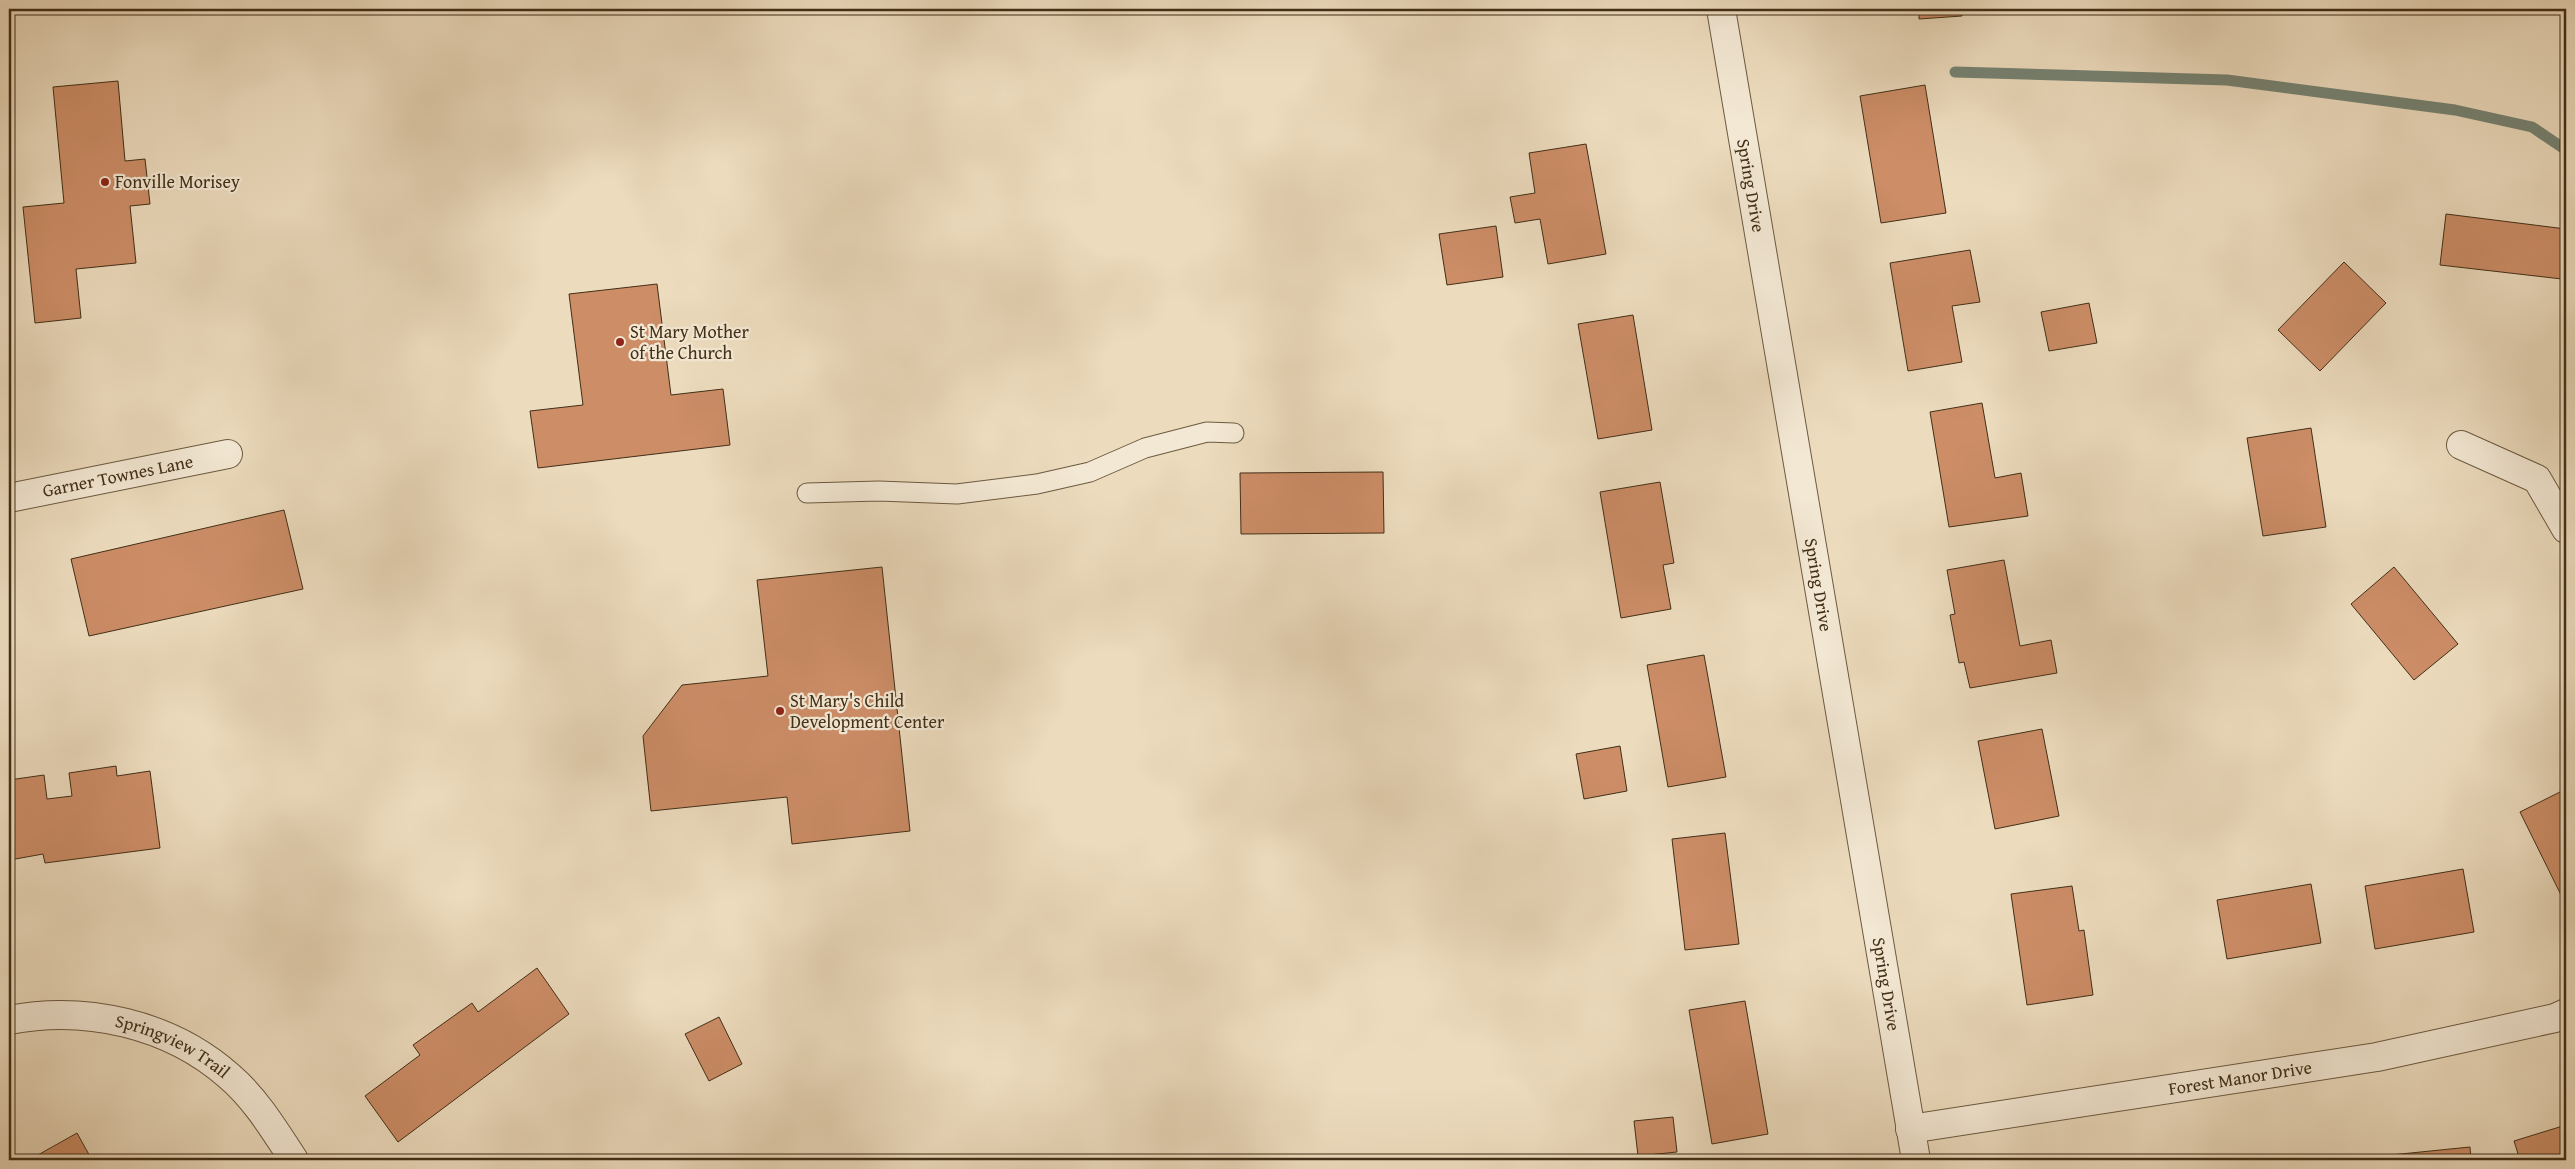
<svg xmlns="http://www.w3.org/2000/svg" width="2575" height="1169" font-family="'Gentium Book Plus',serif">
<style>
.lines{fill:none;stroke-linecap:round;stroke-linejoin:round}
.stream{stroke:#768373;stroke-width:11}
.building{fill:#cc8d67;stroke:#412f17}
.service-casing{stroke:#6c5a40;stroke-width:21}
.minor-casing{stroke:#6c5a40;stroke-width:30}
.service{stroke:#f3e8d4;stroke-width:19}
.minor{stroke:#f3e8d4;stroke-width:28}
.poi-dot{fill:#8f2418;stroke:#f3e8d4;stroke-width:2}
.labels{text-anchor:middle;stroke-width:4.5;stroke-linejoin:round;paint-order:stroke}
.poi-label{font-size:18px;fill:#412f17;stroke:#f3e8d4;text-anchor:start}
.street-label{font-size:18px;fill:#412f17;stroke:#f3e8d4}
</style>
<rect width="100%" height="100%" fill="#ecdbbd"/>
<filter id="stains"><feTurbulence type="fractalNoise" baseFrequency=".004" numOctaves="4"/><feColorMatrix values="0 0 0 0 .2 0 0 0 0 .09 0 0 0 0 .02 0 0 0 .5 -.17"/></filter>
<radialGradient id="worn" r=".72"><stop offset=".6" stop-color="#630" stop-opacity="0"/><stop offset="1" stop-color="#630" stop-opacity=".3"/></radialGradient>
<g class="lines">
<path class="stream" d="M1955 72 2227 80 2455 110 2532 127 2566 150"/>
</g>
<g class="building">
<path d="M1919 9H1962V16L1919 19Z"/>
<path d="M118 81 125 161 145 159 150 204 130 206 136 263 76 269 81 318 35 323 23 207 64 203 53 87Z"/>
<path d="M1925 85 1946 213 1881 223 1860 96Z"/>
<path d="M1586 144 1606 254 1548 264 1540 219 1515 223 1510 197 1535 193 1529 153Z"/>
<path d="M2446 214 2566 229 2562 279 2440 265Z"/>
<path d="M1496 226 1503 277 1447 285 1439 234Z"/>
<path d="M1970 250 1980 302 1952 306 1962 362 1908 371 1890 263Z"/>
<path d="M2344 262 2386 303 2320 371 2278 330Z"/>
<path d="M657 284 671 395 723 389 730 445 538 468 530 411 583 405 569 294Z"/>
<path d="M2089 303 2097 343 2049 351 2041 312Z"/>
<path d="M1633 315 1652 430 1598 439 1578 324Z"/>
<path d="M1982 403 1995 478 2021 473 2028 516 1949 527 1930 412Z"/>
<path d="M2311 428 2326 527 2263 536 2247 438Z"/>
<path d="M1383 472 1384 533 1241 534 1240 473Z"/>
<path d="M1660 482 1674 563 1663 565 1671 609 1621 618 1600 492Z"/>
<path d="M284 510 303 589 89 636 71 559Z"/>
<path d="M2004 560 2020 646 2051 640 2057 673 1970 688 1964 662 1959 663 1950 615 1955 614 1947 570Z"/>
<path d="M882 567 910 831 792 844 787 797 651 811 643 736 682 685 768 676 757 580Z"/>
<path d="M2394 567 2458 644 2414 680 2351 604Z"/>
<path d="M1704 655 1726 777 1668 787 1647 665Z"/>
<path d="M2042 729 2059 816 1995 829 1978 741Z"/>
<path d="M1620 746 1627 791 1584 799 1576 754Z"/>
<path d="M116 766 117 776 150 771 160 848 45 863 43 854 10 860 9 780 44 775 47 799 72 796 69 773Z"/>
<path d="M2566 789V895L2562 897 2520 812Z"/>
<path d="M1725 833 1739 944 1685 950 1672 839Z"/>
<path d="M2463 869 2474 932 2375 949 2365 886Z"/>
<path d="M2311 884 2321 943 2227 959 2217 900Z"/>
<path d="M2072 886 2079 931 2084 930 2093 995 2027 1005 2011 894Z"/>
<path d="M537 968 569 1014 398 1142 365 1096 420 1055 413 1045 472 1003 478 1012Z"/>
<path d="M1745 1001 1768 1134 1712 1144 1689 1010Z"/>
<path d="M719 1017 742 1064 709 1081 685 1034Z"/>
<path d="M1673 1117 1677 1152 1638 1156 1634 1121Z"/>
<path d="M2566 1125V1160H2520L2514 1141Z"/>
<path d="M77 1133 92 1160H29Z"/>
<path d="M2470 1147 2471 1160H2372L2371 1157Z"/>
</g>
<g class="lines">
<defs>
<path id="service" d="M807 493 879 491 957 494 1037 484 1090 472 1145 448 1207 432 1234 433"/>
<g id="minor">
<path id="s1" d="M1721 9 1916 1160"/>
<path d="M2461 445 2537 479 2566 529"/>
<path id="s2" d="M9 498 228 454"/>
<path id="s3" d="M9 1020C86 1005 170 1024 229 1076 256 1099 275 1131 294 1160"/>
<path id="s4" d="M1910 1129 2377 1057 2555 1018 2566 1013"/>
</g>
</defs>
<use href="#service" class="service-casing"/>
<use href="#minor" class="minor-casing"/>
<use href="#service" class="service"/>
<use href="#minor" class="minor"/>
</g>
<g class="poi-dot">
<circle cx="105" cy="182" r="5"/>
<circle cx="620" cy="342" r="5"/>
<circle cx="780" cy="711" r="5"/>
</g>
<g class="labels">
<g class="poi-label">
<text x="115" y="188">Fonville Morisey</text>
<text x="630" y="338">St Mary Mother<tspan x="630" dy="21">of the Church</tspan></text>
<text x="790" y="707">St Mary's Child<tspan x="790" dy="21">Development Center</tspan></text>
</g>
<g class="street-label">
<text dy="6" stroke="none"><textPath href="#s1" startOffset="179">Spring Drive</textPath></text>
<text dy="6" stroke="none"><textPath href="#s2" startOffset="111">Garner Townes Lane</textPath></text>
<text dy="6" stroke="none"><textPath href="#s1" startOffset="584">Spring Drive</textPath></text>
<text dy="6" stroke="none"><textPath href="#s1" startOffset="989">Spring Drive</textPath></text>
<text dy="6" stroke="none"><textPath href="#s3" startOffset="170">Springview Trail</textPath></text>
<text dy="6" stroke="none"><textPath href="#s4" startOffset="334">Forest Manor Drive</textPath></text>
</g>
</g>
<rect width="2575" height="1169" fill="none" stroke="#ecdbbd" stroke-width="30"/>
<rect x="10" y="10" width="2555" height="1149" fill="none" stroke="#412f17" stroke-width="2.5"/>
<rect x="15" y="15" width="2545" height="1139" fill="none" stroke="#412f17"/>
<rect width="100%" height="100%" filter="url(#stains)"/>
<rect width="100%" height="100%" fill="url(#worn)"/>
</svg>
